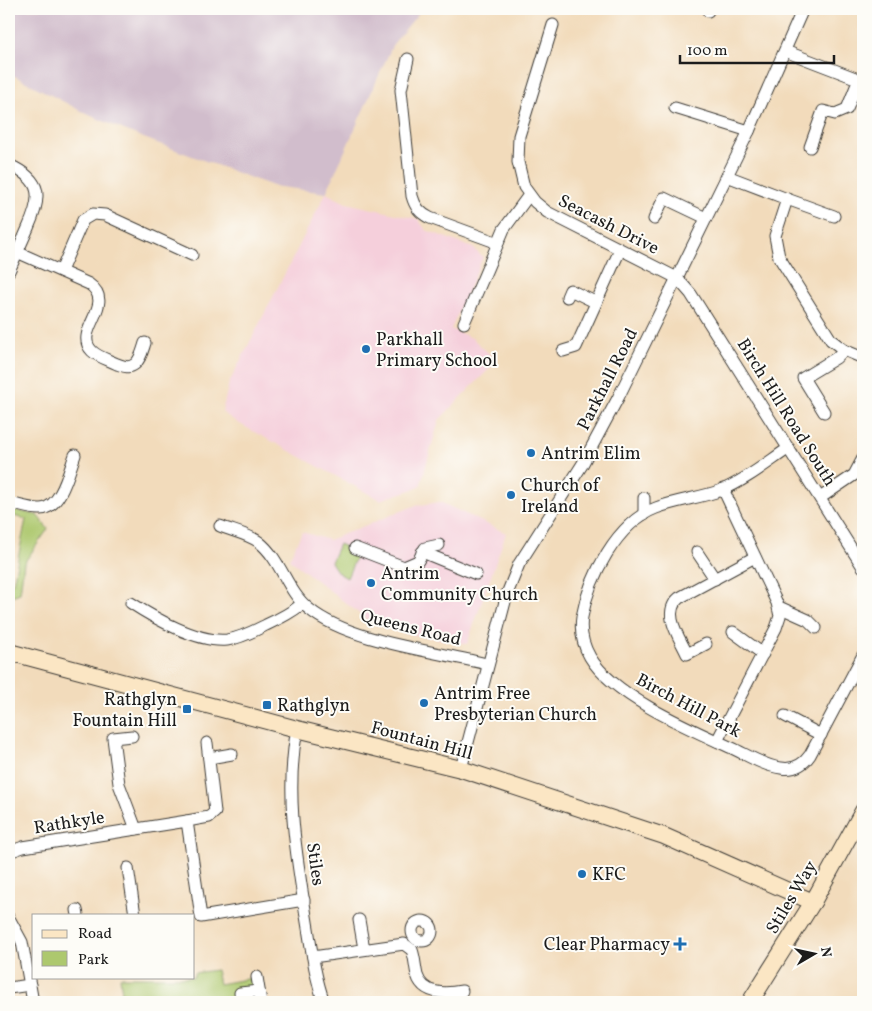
<svg xmlns="http://www.w3.org/2000/svg" width="872" height="1011" font-family="Vollkorn,serif">
<style>
.built{fill:#f5cfdb}
.industrial{fill:#d1bdcc}
.green{fill:#adc86e;stroke:#647245}
.lines{fill:none;stroke-linecap:round;stroke-linejoin:round}
.street-casing{stroke:#3c3934;stroke-width:13}
.secondary-casing{stroke:#3c3934;stroke-width:18}
.street{stroke:#fff;stroke-width:11}
.secondary{stroke:#fbe6c4;stroke-width:16}
.poi-dot{fill:#1f6fb2;stroke:#fdfcf7;stroke-width:2}
.labels{text-anchor:middle;stroke-width:4;stroke-linejoin:round;paint-order:stroke}
.street-label{font-size:18px;fill:#1c1c1c;stroke:#fdfcf7}
.poi-label{font-size:18px;fill:#1c1c1c;stroke:#fdfcf7;text-anchor:start}
</style>
<rect width="100%" height="100%" fill="#fdfcf7"/>
<filter id="ink" filterUnits="userSpaceOnUse"><feTurbulence type="fractalNoise" baseFrequency=".02" numOctaves="2"/><feDisplacementMap in="SourceGraphic" scale="10" xChannelSelector="R" yChannelSelector="G"/><feConvolveMatrix kernelMatrix="1 2 1 2 8 2 1 2 1" color-interpolation-filters="sRGB"/></filter>
<filter id="wash" filterUnits="userSpaceOnUse"><feTurbulence type="fractalNoise" baseFrequency=".0096" numOctaves="4" result="noise"/><feDisplacementMap in="SourceGraphic" scale="20" xChannelSelector="R" yChannelSelector="G"/><feGaussianBlur stdDeviation="1.12" result="paint"/><feColorMatrix in="noise" values="0 0 0 0 0 0 0 0 0 0 0 0 0 0 0 0 0 1.4 0 .05"/><feComposite in="paint" operator="in"/></filter>
<g filter="url(#wash)">
<rect width="100%" height="100%" fill="#f2dbbb"/>
<g class="built">
<path d="M326 193 346 203 418 219 426 230 473 248 483 257 451 329 472 338 497 361 439 420 420 487 380 500 238 423 222 412 229 383Z"/>
<path d="M440 502 506 533 467 644 393 631 369 621 289 559 302 532 329 540 414 506Z"/>
</g>
<path class="industrial" d="M9 9H422L393 44 326 193 273 186 141 137 89 115 9 73Z"/>
<g class="green">
<path d="M9 509 37 515 48 529 24 563 20 593 9 597V582L13 583 26 519 9 515Z"/>
<path d="M339 544 358 552 347 578 338 573 331 562Z"/>
<path d="M216 970 219 984 252 978 253 983 249 987V997L256 1002H159L158 997 123 1002 120 977H194V973Z"/>
</g>
</g>
<g filter="url(#ink)">
<g class="lines">
<defs>
<g id="street">
<path d="M708 11 709 9"/>
<path d="M553 25 519 136 518 162 524 187 535 202 547 212 677 278 691 294 863 567"/>
<path d="M785 51 863 81"/>
<path d="M408 59 401 90 412 196C415 207 420 213 430 218L498 243"/>
<path d="M675 108 749 131"/>
<path d="M810 147 823 111 835 114 847 109 859 79"/>
<path d="M9 165C43 180 42 197 28 228 22 242 15 257 9 271"/>
<path d="M727 176 787 199 775 236 779 257 831 340 844 350 863 358"/>
<path d="M787 199 834 216"/>
<path d="M654 219 664 198 706 218"/>
<path d="M17 252 89 284C118 304 72 331 92 351 98 357 109 360 117 364 123 366 129 369 135 364 141 359 143 349 145 343"/>
<path d="M61 271 83 220 93 214 105 215 192 255"/>
<path d="M567 297 570 290 595 302"/>
<path d="M464 323 504 229 529 195"/>
<path d="M563 351 576 347 620 250"/>
<path d="M824 412 803 378 836 358 844 350"/>
<path d="M789 448C768 462 746 480 722 490 700 498 677 500 656 508 617 523 589 577 582 617 580 630 583 645 590 657 613 696 690 729 732 748 747 755 764 766 781 768 793 770 803 765 810 755L863 655"/>
<path d="M644 498V514"/>
<path d="M820 498 854 475 863 458"/>
<path d="M9 503C19 505 30 509 40 509 61 509 69 471 75 455"/>
<path d="M220 526C232 531 248 534 259 542 281 559 287 592 309 609 349 642 436 651 487 664"/>
<path d="M355 548 404 567 418 561 425 548 439 545"/>
<path d="M422 552 476 574"/>
<path d="M697 552 715 579"/>
<path d="M131 603C154 618 198 643 227 640 241 638 254 631 266 625 279 619 291 613 302 604"/>
<path d="M779 607 808 620 816 628"/>
<path d="M733 632 763 654"/>
<path d="M706 644 687 654C680 638 661 613 679 598L755 557"/>
<path d="M785 716 821 735"/>
<path d="M297 729C285 792 296 853 306 916 311 945 314 974 324 1002"/>
<path d="M132 736 113 738 119 784 136 829"/>
<path d="M717 741 776 628 780 616 777 603 723 489"/>
<path d="M209 758 232 754"/>
<path d="M461 769 507 594 519 564 582 465 618 398 749 131 803 9"/>
<path d="M187 821 209 817 215 812 207 743"/>
<path d="M9 852 23 847 187 821 201 917 304 900"/>
<path d="M128 868 135 915"/>
<path d="M77 910 78 915"/>
<path d="M9 918 22 942 33 1002"/>
<path d="M359 920 364 949"/>
<circle cx="422" cy="931" r="10"/>
<path d="M313 957 404 944 412 950C415 958 415 967 417 975 423 995 445 994 462 991"/>
<path d="M257 977 261 1002"/>
<path d="M9 988 30 985"/>
<path d="M240 993 259 991"/>
</g>
<g id="secondary">
<path d="M9 652 297 729 461 769 664 836 813 902"/>
<path d="M750 1002 813 902 863 811"/>
</g>
</defs>
<use href="#street" class="street-casing"/>
<use href="#secondary" class="secondary-casing"/>
<use href="#street" class="street"/>
<use href="#secondary" class="secondary"/>
</g>
</g>
<g class="poi-dot">
<circle cx="366" cy="349" r="5"/>
<circle cx="531" cy="453" r="5"/>
<circle cx="511" cy="495" r="5"/>
<circle cx="371" cy="583" r="5"/>
<circle cx="424" cy="703" r="5"/>
<rect x="262" y="700" width="10" height="10" rx="2.5"/>
<rect x="182" y="704" width="10" height="10" rx="2.5"/>
<circle cx="582" cy="874" r="5"/>
<path d="M677.5 936.5h5v5h5v5h-5v5h-5v-5h-5v-5h5z"/>
</g>
<g class="labels">
<g class="street-label">
<text transform="translate(609 224) rotate(27)" y="6">Seacash Drive</text>
<text transform="translate(607 379) rotate(-63)" y="6">Parkhall Road</text>
<text transform="translate(787 412) rotate(58)" y="6">Birch Hill Road South</text>
<text transform="translate(411 627) rotate(14)" y="6">Queens Road</text>
<text transform="translate(689 705) rotate(28)" y="6">Birch Hill Park</text>
<text transform="translate(422 740) rotate(15)" y="6">Fountain Hill</text>
<text transform="translate(69 822) rotate(-9)" y="6">Rathkyle</text>
<text transform="translate(316 864) rotate(82)" y="6">Stiles</text>
<text transform="translate(791 897) rotate(-59)" y="6">Stiles Way</text>
</g>
<g class="poi-label">
<text x="376" y="345">Parkhall<tspan x="376" dy="21">Primary School</tspan></text>
<text x="541" y="459">Antrim Elim</text>
<text x="521" y="491">Church of<tspan x="521" dy="21">Ireland</tspan></text>
<text x="381" y="579">Antrim<tspan x="381" dy="21">Community Church</tspan></text>
<text x="434" y="699">Antrim Free<tspan x="434" dy="21">Presbyterian Church</tspan></text>
<text x="177" y="705" text-anchor="end">Rathglyn<tspan x="177" dy="21">Fountain Hill</tspan></text>
<text x="277" y="711">Rathglyn</text>
<text x="592" y="880">KFC</text>
<text x="670" y="950" text-anchor="end">Clear Pharmacy</text>
</g>
</g>
<rect width="872" height="1011" fill="none" stroke="#fdfcf7" stroke-width="30"/>
<rect x="32" y="914" width="162" height="65" fill="#fdfcf7" stroke="#a3a29f"/>
<rect x="42" y="930" width="25" height="8" fill="#fbe6c4" stroke="#a3a29f"/>
<text x="78" y="938" font-size="15" fill="#1c1c1c">Road</text>
<rect x="42" y="951" width="25" height="15" fill="#adc86e" stroke="#a3a29f"/>
<text x="78" y="964" font-size="15" fill="#1c1c1c">Park</text>
<g transform="translate(814 954) rotate(81)" stroke="#fdfcf7" stroke-width="4" paint-order="stroke">
<path d="M0-4L9 19L0 12L-9 19Z" fill="#1c1c1c"/>
<text y="-8" font-size="14" font-weight="bold" text-anchor="middle" fill="#1c1c1c">N</text>
</g>
<path d="M680 55v8h154v-8" fill="none" stroke="#1c1c1c" stroke-width="2.5"/>
<text x="687" y="55" font-size="15" fill="#1c1c1c" stroke="#fdfcf7" stroke-width="4" paint-order="stroke">100 m</text>
</svg>
